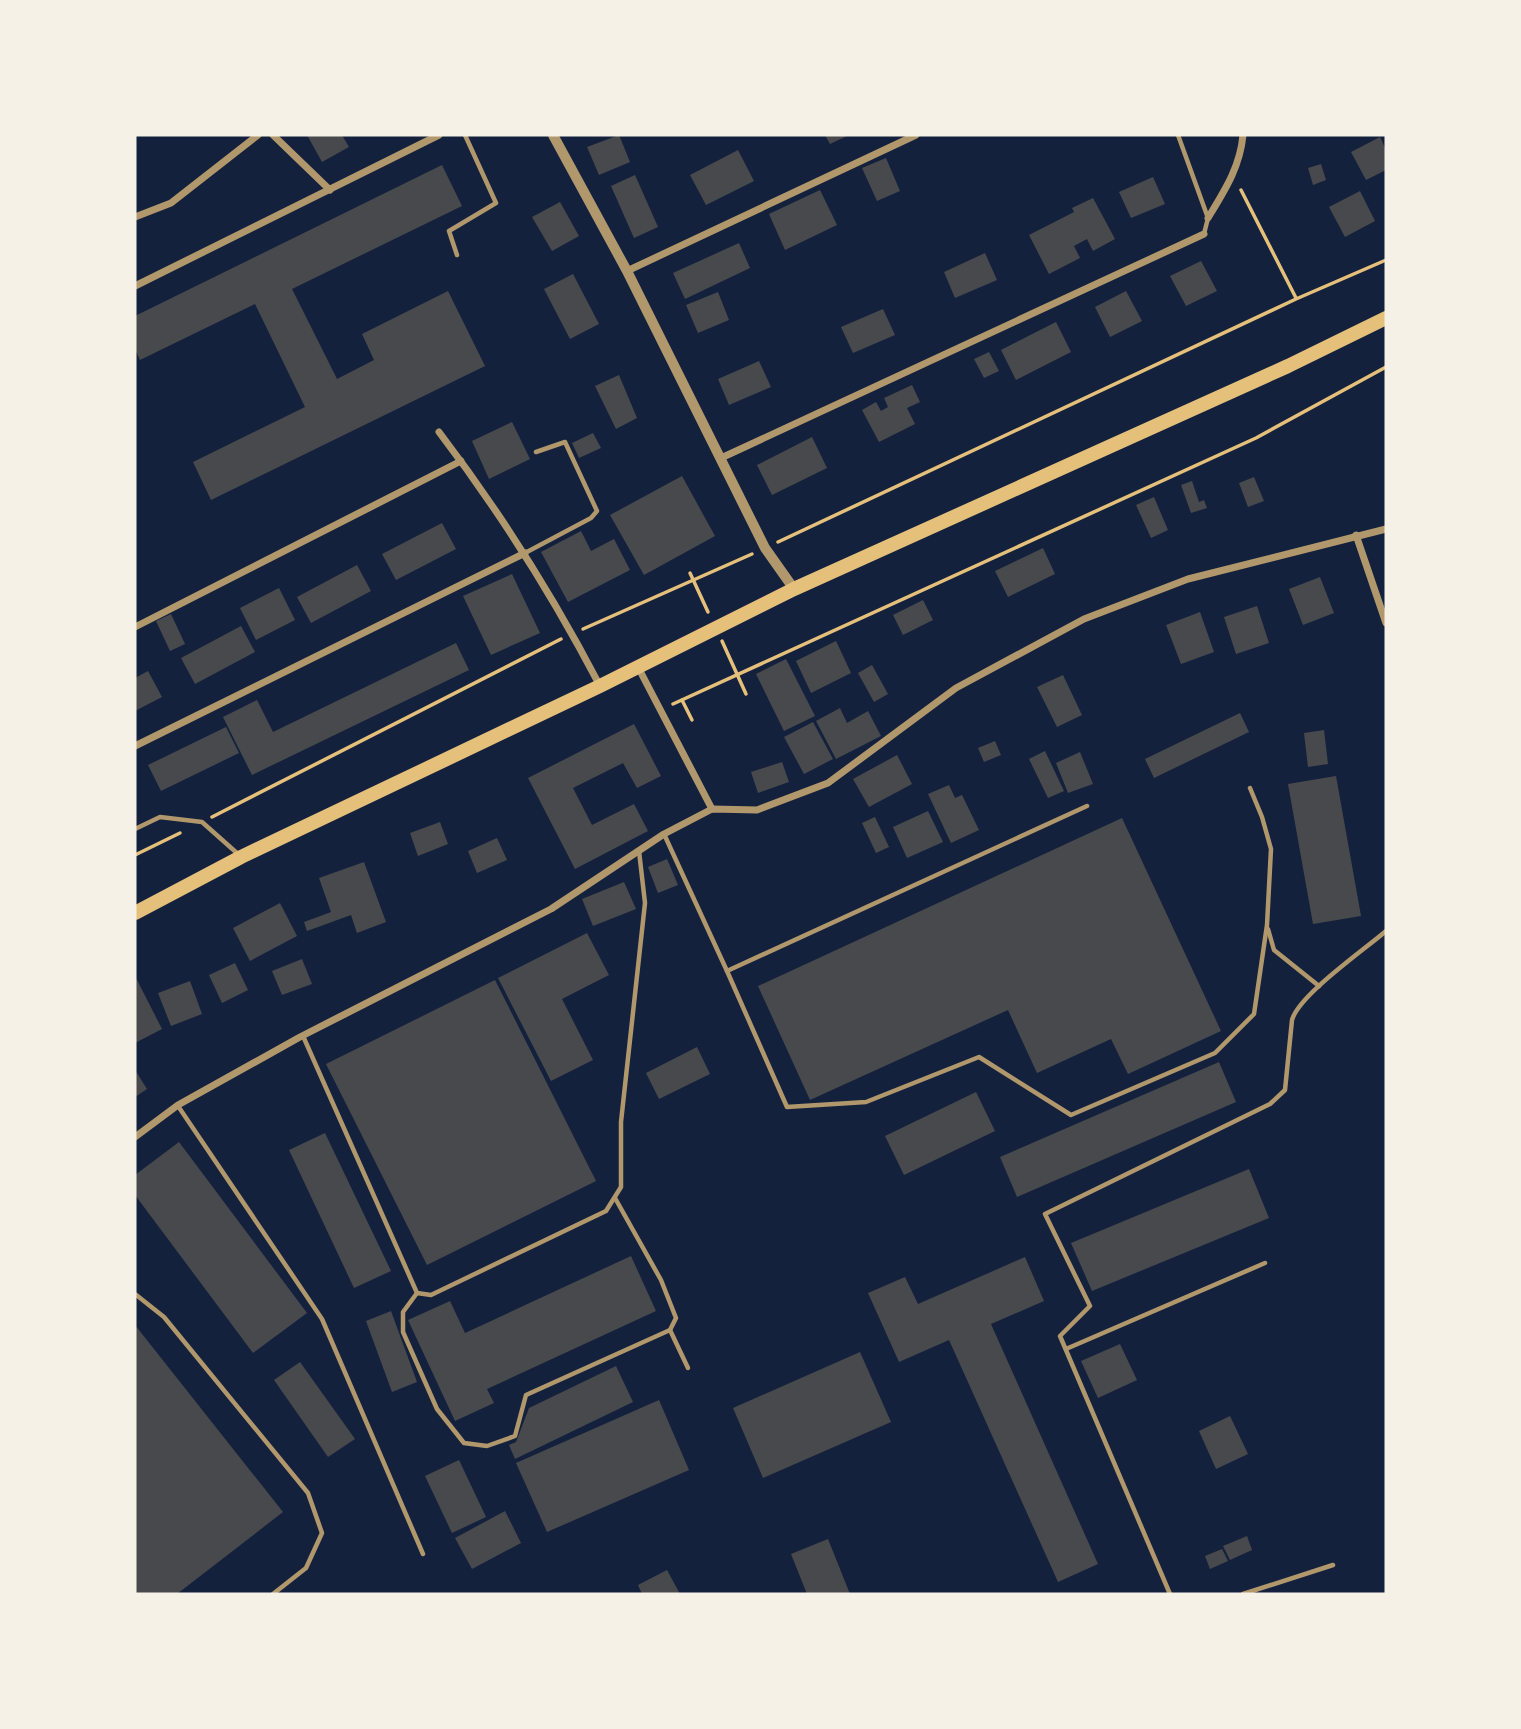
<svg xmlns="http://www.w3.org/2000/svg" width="1521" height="1729" font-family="'PT Serif',serif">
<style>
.building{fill:#48494c}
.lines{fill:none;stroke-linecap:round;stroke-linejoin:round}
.path{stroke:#e5c07b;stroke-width:3.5}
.service{stroke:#b1986c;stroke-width:4.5}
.minor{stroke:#b1986c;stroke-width:7}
.tertiary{stroke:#b1986c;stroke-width:10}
.primary{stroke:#e5c07b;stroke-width:14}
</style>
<rect width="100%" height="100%" fill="#14213d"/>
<g class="building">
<path d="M307 135H342L349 147 322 162Z"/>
<path d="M619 135 630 162 599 175 587 147Z"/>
<path d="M825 135H849L830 144Z"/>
<path d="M1380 137 1386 150V170L1366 180 1351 152Z"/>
<path d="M738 150 754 181 706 205 690 175Z"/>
<path d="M886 158 900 191 877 201 862 168Z"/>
<path d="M1321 164 1326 180 1313 185 1308 168Z"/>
<path d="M442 165 462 206 292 289 337 379 374 360 362 334 448 291 485 366 211 500 193 462 305 407 255 304 140 360 135 349V316Z"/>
<path d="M635 175 658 227 634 238 611 186Z"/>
<path d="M1153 177 1165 204 1131 218 1119 192Z"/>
<path d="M820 190 837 225 785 250 769 214Z"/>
<path d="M1360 191 1375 221 1345 237 1329 207Z"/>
<path d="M1093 198 1115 239 1093 251 1087 239 1074 246 1080 258 1049 274 1029 235 1074 212 1072 208Z"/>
<path d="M560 202 579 236 552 251 532 217Z"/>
<path d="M739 243 750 268 685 299 673 273Z"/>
<path d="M985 253 997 280 955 298 944 272Z"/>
<path d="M1201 261 1217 291 1186 306 1170 276Z"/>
<path d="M573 274 599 324 570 339 544 289Z"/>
<path d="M1126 291 1142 321 1110 337 1095 307Z"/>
<path d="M718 292 729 320 698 333 686 305Z"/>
<path d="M883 309 895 335 853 353 841 327Z"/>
<path d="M1056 322 1071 352 1016 380 1001 350Z"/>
<path d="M989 352 999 371 984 378 974 359Z"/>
<path d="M759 361 771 387 729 405 718 379Z"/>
<path d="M619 375 637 418 616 429 595 386Z"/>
<path d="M912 385 920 402 907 408 915 424 879 442 862 410 876 402 881 411 888 407 884 398Z"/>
<path d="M512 422 530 459 489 479 472 441Z"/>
<path d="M593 433 601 448 579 458 572 443Z"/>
<path d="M812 437 827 468 772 495 757 465Z"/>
<path d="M682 476 715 536 644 575 610 515Z"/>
<path d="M1254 477 1264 501 1248 507 1239 483Z"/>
<path d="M1192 481 1199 502 1204 500 1207 508 1191 513 1181 485Z"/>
<path d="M1154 497 1168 530 1151 538 1136 505Z"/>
<path d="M442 523 456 549 396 580 382 554Z"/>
<path d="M581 531 591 551 614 539 630 570 568 602 541 552Z"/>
<path d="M1043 548 1055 574 1008 597 995 571Z"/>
<path d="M357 565 371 591 311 623 297 597Z"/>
<path d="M512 574 540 633 491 655 463 596Z"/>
<path d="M1320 577 1334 613 1303 625 1289 589Z"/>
<path d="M279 588 295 620 256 640 240 608Z"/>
<path d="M923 600 933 620 903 635 893 615Z"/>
<path d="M1257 606 1269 643 1236 654 1224 617Z"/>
<path d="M1200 612 1214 652 1181 664 1166 625Z"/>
<path d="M171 614 185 644 170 651 156 621Z"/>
<path d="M241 626 255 652 195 684 181 658Z"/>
<path d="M836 641 851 673 811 693 796 661Z"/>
<path d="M456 643 469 670 252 775 223 717 257 700 273 732Z"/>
<path d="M786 659 815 716 784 731 756 674Z"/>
<path d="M872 665 888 694 874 702 858 673Z"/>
<path d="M148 671 162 697 135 711V678Z"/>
<path d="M1063 675 1082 715 1057 727 1037 687Z"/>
<path d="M840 708 847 723 868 711 881 736 836 759 816 721Z"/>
<path d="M1240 713 1249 732 1154 778 1145 759Z"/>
<path d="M813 722 833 759 804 774 784 737Z"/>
<path d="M634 724 661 776 637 788 623 763 573 788 592 825 634 804 648 831 575 869 528 778Z"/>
<path d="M226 727 239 753 161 791 148 765Z"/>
<path d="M1324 730 1328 764 1308 767 1304 733Z"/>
<path d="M995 741 1001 755 984 762 978 748Z"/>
<path d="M1045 751 1064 791 1048 798 1029 759Z"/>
<path d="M1080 752 1093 784 1068 793 1056 763Z"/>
<path d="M897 755 912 784 869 807 853 779Z"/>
<path d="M782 762 789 782 758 793 751 772Z"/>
<path d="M1336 776 1361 916 1313 924 1288 784Z"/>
<path d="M949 785 955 798 962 795 979 830 951 843 928 794Z"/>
<path d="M928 811 943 842 907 858 893 827Z"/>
<path d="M875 817 889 847 876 853 862 823Z"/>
<path d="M1122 818 1221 1031 1128 1074 1111 1039 1037 1073 1008 1010 810 1100 758 986Z"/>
<path d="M440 822 448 844 418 856 410 833Z"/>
<path d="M497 838 507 860 477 873 468 851Z"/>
<path d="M667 859 678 885 658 893 648 867Z"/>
<path d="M364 862 386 922 357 933 351 915 307 931 304 922 331 912 319 878Z"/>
<path d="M624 882 636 909 593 926 582 899Z"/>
<path d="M280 903 297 936 250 961 233 928Z"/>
<path d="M587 933 609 975 562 999 593 1060 551 1081 498 978Z"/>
<path d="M302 959 312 984 282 995 272 971Z"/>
<path d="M235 963 248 990 222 1003 209 975Z"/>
<path d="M135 976 162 1029 135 1043Z"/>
<path d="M495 980 596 1181 427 1265 326 1064Z"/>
<path d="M190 981 202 1014 171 1026 158 993Z"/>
<path d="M697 1047 710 1074 659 1099 646 1073Z"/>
<path d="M1219 1062 1236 1102 1017 1197 1000 1157Z"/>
<path d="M135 1070 147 1089 135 1097Z"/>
<path d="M976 1092 995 1131 904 1175 885 1136Z"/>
<path d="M325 1133 391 1271 354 1288 289 1150Z"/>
<path d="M179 1142 307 1313 253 1353 135 1195V1175Z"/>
<path d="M1249 1169 1269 1218 1092 1291 1071 1243Z"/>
<path d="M631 1256 656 1311 487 1389 494 1403 455 1421 408 1320 450 1301 465 1333Z"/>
<path d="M1025 1257 1044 1301 991 1324 1098 1564 1058 1582 949 1340 899 1362 868 1293 905 1277 918 1304Z"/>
<path d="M391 1311 417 1382 392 1392 366 1321Z"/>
<path d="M135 1325 283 1512 177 1594H135Z"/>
<path d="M1120 1344 1137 1380 1098 1398 1081 1361Z"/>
<path d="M860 1352 891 1422 763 1478 733 1408Z"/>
<path d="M300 1362 355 1439 328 1457 274 1380Z"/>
<path d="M616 1366 633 1402 515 1459 509 1445 516 1442 529 1408Z"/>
<path d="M659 1400 689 1470 547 1532 516 1463Z"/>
<path d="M1230 1416 1248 1454 1216 1469 1199 1431Z"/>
<path d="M459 1460 486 1517 452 1533 425 1476Z"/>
<path d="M505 1511 521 1543 472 1569 455 1538Z"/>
<path d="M1247 1536 1252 1550 1230 1560 1223 1546Z"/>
<path d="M828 1539 850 1594H807L791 1554Z"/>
<path d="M1222 1549 1228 1561 1210 1569 1205 1556Z"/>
<path d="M667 1570 680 1594H642L638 1585Z"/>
</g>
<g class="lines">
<g class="path">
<path d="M1241 190 1296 298"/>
<path d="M778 542 1296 299 1386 260"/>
<path d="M690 573 708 612"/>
<path d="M583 629 752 554"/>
<path d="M722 641 746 694"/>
<path d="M682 700 692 720"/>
<path d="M673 704 1256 438 1386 367"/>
<path d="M212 817 561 639"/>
<path d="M135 855 180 833"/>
</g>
<g class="service">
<path d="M1178 135 1208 218 1204 234"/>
<path d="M457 255 449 231 496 203 465 135"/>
<path d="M525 553 591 518 597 511 565 442 536 452"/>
<path d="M135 829 160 817 202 822 238 854"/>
<path d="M664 834 727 971 1087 806"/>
<path d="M1268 929 1274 950 1319 986"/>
<path d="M727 971 787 1107 866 1102 979 1057 1071 1115 1215 1053 1254 1014 1267 925 1271 849 1262 817 1250 788"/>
<path d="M303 1036 417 1293 431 1295 606 1211 621 1187V1122L645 903 639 851"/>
<path d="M178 1106 322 1319 423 1554"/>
<path d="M417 1293 403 1312V1332L437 1409 464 1443 487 1446 515 1436 526 1395 670 1330 676 1318 661 1280 615 1198"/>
<path d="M135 1294 164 1317 308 1493 322 1533 306 1568 273 1594"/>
<path d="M670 1330 688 1368"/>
<path d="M1066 1349 1265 1263"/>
<path d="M1170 1594 1060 1336 1090 1306 1045 1214 1270 1104 1285 1090 1292 1020C1299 995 1364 950 1386 931"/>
<path d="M1243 1594 1333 1565"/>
</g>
<g class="minor">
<path d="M273 135 330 190"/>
<path d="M135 217 171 203 258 135"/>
<path d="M1208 218C1225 190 1240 167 1243 135"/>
<path d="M627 271 916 135"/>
<path d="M135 286 439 135"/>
<path d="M439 432C500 512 553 596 600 686"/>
<path d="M721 458 1204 234"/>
<path d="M1356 535 1386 623"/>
<path d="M135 627 461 461"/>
<path d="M638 667 712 809"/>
<path d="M135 746 525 553"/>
<path d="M135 1137 178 1105 300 1037 551 909 664 834 712 809 757 810 828 783 956 688 1084 619 1188 579 1386 529"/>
</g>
<path class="tertiary" d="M553 135 627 271 765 548 794 589"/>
<path class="primary" d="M135 913 241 857 600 686 794 589 1288 366 1386 318"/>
</g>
<rect width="1521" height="1729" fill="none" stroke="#f6f1e7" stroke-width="273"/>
</svg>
